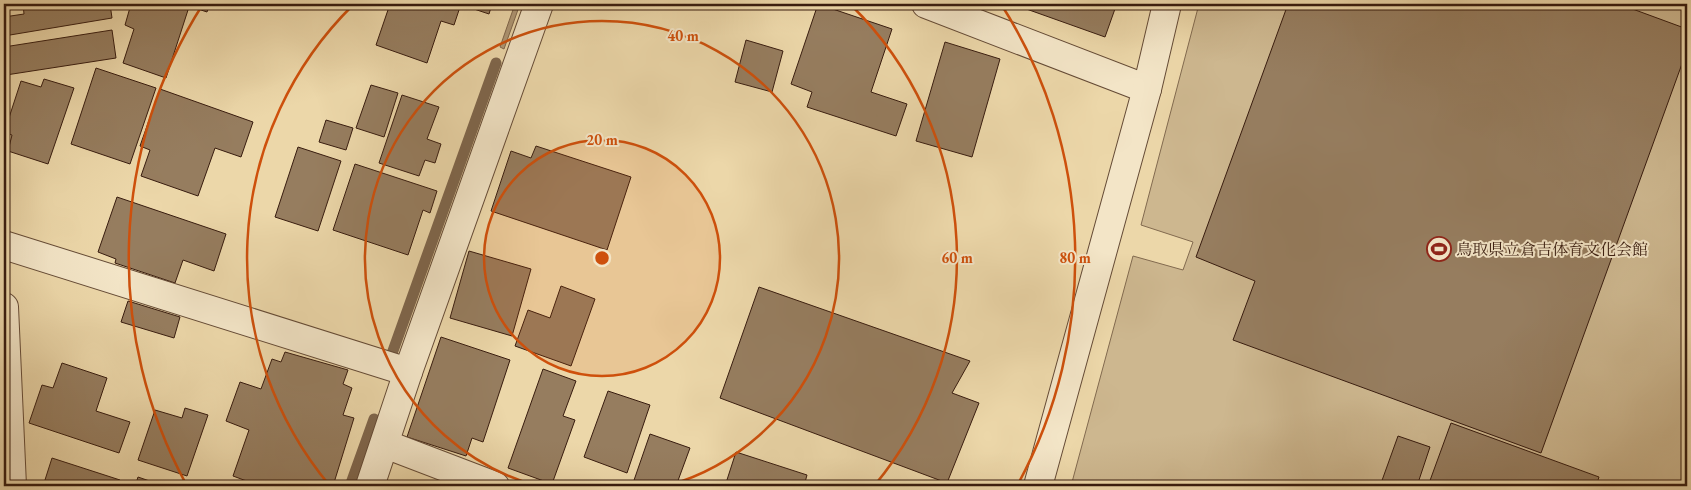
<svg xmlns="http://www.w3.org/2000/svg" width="1691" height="490" font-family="'EB Garamond','Noto Serif JP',serif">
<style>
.green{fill:#cdb78f;stroke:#826a4f}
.water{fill:#af9775;stroke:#7f664c}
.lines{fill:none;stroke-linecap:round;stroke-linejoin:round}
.stream{stroke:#7f664c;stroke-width:11}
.building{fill:#967d5f;stroke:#381c0f}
.minor-casing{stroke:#654b36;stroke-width:30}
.minor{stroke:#f3e5c7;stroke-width:28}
.ring{fill:none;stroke:#ce500c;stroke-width:2.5}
.labels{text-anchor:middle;stroke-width:4;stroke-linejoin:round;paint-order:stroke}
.poi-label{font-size:16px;fill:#381c0f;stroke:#f3e5c7;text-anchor:start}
.centre{fill:#ce500c;stroke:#f3e5c7;stroke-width:2.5}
.ring-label{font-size:15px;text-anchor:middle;font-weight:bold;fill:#ce500c;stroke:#f3e5c7;stroke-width:4;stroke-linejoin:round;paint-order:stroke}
</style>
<rect width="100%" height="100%" fill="#ecd7a9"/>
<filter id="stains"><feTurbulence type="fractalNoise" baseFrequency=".004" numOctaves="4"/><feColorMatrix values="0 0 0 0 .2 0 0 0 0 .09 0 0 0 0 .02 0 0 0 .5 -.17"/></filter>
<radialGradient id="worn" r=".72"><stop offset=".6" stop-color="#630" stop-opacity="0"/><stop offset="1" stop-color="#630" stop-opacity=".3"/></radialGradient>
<path class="green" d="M1199 4H1687V486H1071L1133 256 1183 270 1193 242 1141 225Z"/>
<path class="water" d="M515 4H520L504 49 500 47Z"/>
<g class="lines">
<g class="stream">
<path d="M389 362 496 63"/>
<path d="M350 486 374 419"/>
</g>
</g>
<g class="building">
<path d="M23 4H110L112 18 4 36V17L24 14Z"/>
<path d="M131 4H170L188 10 166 78 123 63 134 29 125 25Z"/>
<path d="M183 4H210L207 12Z"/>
<path d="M390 4H461L454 25 441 21 427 63 376 45Z"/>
<path d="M469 4H492L489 14 468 7Z"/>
<path d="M818 4 892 29 871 92 907 104 896 136 807 107 812 92 791 84Z"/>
<path d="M1018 4H1110L1116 6 1105 37 1018 6Z"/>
<path d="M1288 4H1619L1687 29V50L1541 453 1233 340 1255 281 1196 257Z"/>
<path d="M112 30 116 58 6 75 4 47Z"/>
<path d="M746 40 783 51 772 92 735 82Z"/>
<path d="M945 42 1000 59 972 157 916 141Z"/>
<path d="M96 68 156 88 130 164 71 144Z"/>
<path d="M44 79 74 88 48 164 8 151 12 135 4 133 21 81 41 87Z"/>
<path d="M371 85 398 93 384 137 356 128Z"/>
<path d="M160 89 253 122 241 157 215 148 198 196 141 176 150 150 140 146Z"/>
<path d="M402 95 439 107 427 139 441 144 435 163 425 160 419 176 379 163Z"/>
<path d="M326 120 353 128 346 150 319 142Z"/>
<path d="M536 146 631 177 607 250 491 211 511 151 531 158Z"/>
<path d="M298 147 341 161 318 231 275 217Z"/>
<path d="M355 164 437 191 430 213 423 210 408 255 333 230Z"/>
<path d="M117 197 226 234 214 271 183 260 175 283 115 263 116 259 98 252Z"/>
<path d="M469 251 531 269 512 336 450 318Z"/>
<path d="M561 286 595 299 571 366 515 346 528 310 550 318Z"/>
<path d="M759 287 970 361 952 393 979 403 947 483 720 398Z"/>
<path d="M128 301 180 317 174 338 121 322Z"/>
<path d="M441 337 510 360 483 442 472 438 466 456 407 437Z"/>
<path d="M285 352 348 370 343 384 352 388 343 415 354 418 333 486H260L233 476 249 430 226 421 240 382 261 389 272 359 281 362Z"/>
<path d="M62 363 107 378 96 411 130 422 119 453 29 423 42 385 53 388Z"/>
<path d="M543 369 576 381 563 416 575 420 552 484 508 468Z"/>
<path d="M608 391 650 405 627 473 584 457Z"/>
<path d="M185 408 208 415 187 476 138 460 155 410 182 418Z"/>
<path d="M1451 423 1599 477 1596 486H1428Z"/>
<path d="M650 434 690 448 676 486H632Z"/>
<path d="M1398 436 1430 447 1417 486H1380Z"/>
<path d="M736 452 807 475 804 486H725Z"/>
<path d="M52 458 120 480 119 486H37L38 481 44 483Z"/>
<path d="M138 477 164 486H135Z"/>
</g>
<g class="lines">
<defs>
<g id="minor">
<path d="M926 4 1147 89"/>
<path d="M4 245 408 372"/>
<path d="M4 307 12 486"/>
<path d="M385 444 495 486"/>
<path d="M370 486 408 372 539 4"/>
<path d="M1038 486 1147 89 1167 4"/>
</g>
</defs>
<use href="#minor" class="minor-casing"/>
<use href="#minor" class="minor"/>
</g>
<circle cx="602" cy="258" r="118" fill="#ce500c" fill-opacity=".12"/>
<g class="ring">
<circle cx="602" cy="258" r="118"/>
<path d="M537 486A237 237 0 1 1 667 486"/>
<path d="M330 486A355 355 0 0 1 353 5M851 5A355 355 0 0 1 874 486"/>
<path d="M186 484A473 473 0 0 1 203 4M1001 4A473 473 0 0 1 1018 484"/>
</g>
<defs>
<symbol id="stadium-ring" viewBox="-11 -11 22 22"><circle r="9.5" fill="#f3e5c7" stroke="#8f2418" stroke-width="1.5"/><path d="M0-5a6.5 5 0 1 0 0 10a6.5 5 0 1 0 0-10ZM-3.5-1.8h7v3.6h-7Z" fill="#8f2418"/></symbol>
</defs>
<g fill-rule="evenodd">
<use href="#stadium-ring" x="1425" y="235" width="28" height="28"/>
</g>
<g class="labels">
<g class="poi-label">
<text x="1456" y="255">鳥取県立倉吉体育文化会館</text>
</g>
</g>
<circle cx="602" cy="258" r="8" class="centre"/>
<g class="ring-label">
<text x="683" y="41">40 m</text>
<text x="602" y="145">20 m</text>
<text x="957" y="263">60 m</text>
<text x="1075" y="263">80 m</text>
</g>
<rect width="1691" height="490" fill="none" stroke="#ecd7a9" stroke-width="20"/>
<rect x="5" y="5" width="1681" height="480" fill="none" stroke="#381c0f" stroke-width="2.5"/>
<rect x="10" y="10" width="1671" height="470" fill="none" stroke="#381c0f"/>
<rect width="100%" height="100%" filter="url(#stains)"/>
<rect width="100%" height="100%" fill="url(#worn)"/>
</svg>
